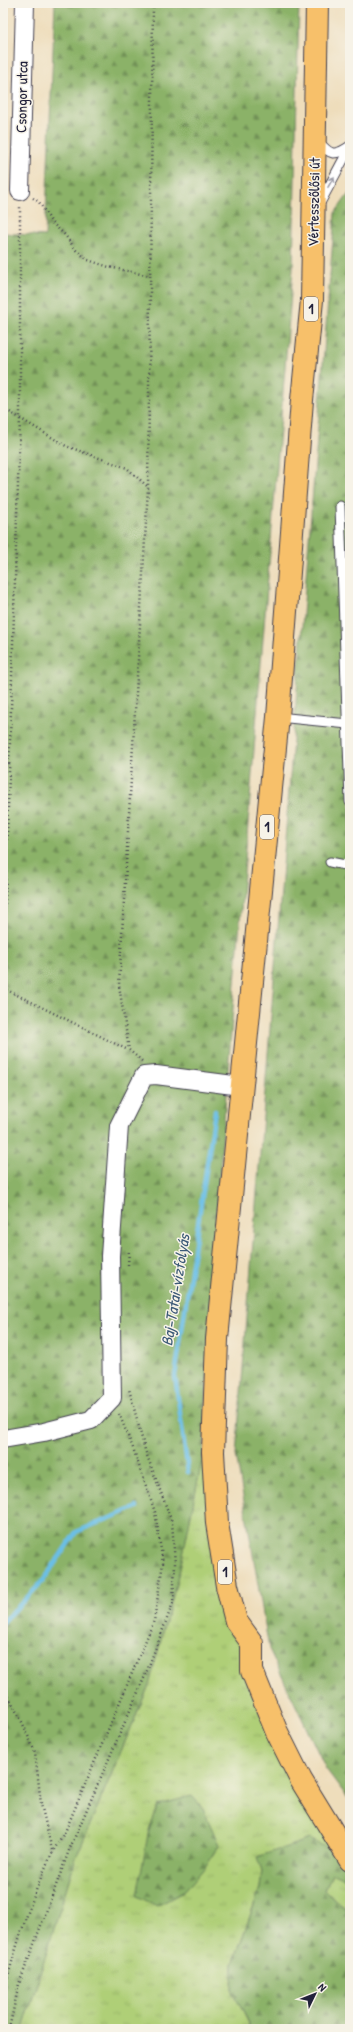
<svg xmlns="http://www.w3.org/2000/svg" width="353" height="2032" font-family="'Patrick Hand',sans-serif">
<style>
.grass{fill:url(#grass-tufts);stroke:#687859}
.forest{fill:url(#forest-firs);stroke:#566a52}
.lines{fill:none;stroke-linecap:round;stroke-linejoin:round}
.stream{stroke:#6abfe7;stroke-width:4.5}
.service-casing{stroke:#413e4e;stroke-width:11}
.minor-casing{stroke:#413e4e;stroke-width:20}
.primary-casing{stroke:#413e4e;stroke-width:24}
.path{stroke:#413e4e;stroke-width:2.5;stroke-dasharray:1 3;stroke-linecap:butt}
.service{stroke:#fff;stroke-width:9}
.minor{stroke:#fff;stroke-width:18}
.primary{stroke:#f7c06b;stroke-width:22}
.oneway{stroke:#9c9ca7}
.labels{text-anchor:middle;stroke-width:3;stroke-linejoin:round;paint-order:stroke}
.shield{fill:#f7f3e8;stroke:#62616f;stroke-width:1}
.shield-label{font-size:14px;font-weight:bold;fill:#22223b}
.street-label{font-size:15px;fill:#22223b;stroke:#f7f3e8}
.water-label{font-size:16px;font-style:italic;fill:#3b5977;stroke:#f7f3e8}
</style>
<defs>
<pattern id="grass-tufts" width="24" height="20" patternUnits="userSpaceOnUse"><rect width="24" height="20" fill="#afcf77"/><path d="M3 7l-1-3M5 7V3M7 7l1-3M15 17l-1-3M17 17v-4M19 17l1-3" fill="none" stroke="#96b168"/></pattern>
<pattern id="forest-firs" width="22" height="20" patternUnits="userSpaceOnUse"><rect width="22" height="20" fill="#8bb268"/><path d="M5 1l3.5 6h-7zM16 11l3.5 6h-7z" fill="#719057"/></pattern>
</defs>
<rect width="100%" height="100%" fill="#f7f3e8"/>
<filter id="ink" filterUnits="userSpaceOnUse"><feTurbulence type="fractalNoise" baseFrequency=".025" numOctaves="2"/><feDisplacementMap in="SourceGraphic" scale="8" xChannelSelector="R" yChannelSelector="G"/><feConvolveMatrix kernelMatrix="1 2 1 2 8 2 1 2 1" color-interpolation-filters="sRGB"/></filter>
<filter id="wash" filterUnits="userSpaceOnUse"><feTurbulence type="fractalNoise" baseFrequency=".012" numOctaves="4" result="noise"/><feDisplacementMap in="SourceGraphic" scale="16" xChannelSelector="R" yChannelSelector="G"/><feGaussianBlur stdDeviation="0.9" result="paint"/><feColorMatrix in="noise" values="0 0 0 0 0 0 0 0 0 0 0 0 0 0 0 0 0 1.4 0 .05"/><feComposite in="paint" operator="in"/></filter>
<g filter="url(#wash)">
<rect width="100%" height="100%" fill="#edb"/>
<g class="grass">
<path d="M203 1453 252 1671 350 1860 262 1871 260 1888 233 1964 232 1989 249 2024V2029H23L75 1860 149 1685 180 1569Z"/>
<path d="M332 1874 350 1880V1911L339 1904 325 1889Z"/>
</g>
<g class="forest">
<path d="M55 3H299L293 269 213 1255 204 1450 180 1569 149 1685 75 1860 23 2029H3V233L45 236Z"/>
<path d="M350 192V1801L326 1769 269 1649 236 1455 335 213Z"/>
<path d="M192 1796 203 1808 219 1845 205 1867 185 1891 157 1906 137 1896 148 1834 158 1805Z"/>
<path d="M310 1839 350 1860V1880L332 1874 325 1889 339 1904 350 1911V2029H249V2023L232 1990 233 1964 260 1888 262 1871 257 1857Z"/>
</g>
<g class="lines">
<g class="stream">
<path d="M188 1472 175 1376 215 1111"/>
<path d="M3 1622 43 1581 76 1532 137 1507"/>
</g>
</g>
</g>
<g filter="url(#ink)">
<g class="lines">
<defs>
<g id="service">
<path d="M318 141C330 155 334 157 350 146"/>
<path d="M320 203 350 147"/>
<path d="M340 506 350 802"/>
<path d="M278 717 348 724"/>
<path d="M330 862 350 866"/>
</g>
<g id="minor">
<path d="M20 191 25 3"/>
<path d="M3 1439 44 1432 91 1420 112 1398 110 1256 119 1126 144 1076 156 1075 241 1086"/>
</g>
<path id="primary" d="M317 3 312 300 302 400 278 717 217 1339 213 1452 217 1523 227 1586 236 1621 252 1643V1671L276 1730 301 1780 350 1860"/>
</defs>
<use href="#service" class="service-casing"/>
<use href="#minor" class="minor-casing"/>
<use href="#primary" class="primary-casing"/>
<g class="path">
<path d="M33 198 39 202 52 223 65 235 76 250 88 260 109 267 150 276"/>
<path d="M3 408 66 446 127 468 148 487"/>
<path d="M3 968 20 418V207"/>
<path d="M3 988 128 1050"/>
<path d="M142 1061 129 1050 119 985 148 488 153 3"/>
<path d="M128 1265 129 1250"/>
<path d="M3 1686 23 1724 35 1752 41 1804 52 1850"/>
<path d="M3 1997C9 1969 18 1942 27 1915 38 1885 47 1858 65 1832L154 1621 163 1563 155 1512 133 1448 119 1414"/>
<path d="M9 2029 19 1984 70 1848 145 1676 173 1603 175 1564 172 1522 145 1450 129 1389"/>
</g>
<use href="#service" class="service"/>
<use href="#minor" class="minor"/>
<use href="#primary" class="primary"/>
</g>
<defs><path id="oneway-shaft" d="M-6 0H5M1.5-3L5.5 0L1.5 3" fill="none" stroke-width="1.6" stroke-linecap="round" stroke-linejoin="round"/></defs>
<use class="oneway" href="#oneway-shaft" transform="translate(331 182) rotate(-60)"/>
</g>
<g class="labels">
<g class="shield">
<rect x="304" y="297" width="14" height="24" rx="3"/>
<rect x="260" y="815" width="14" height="24" rx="3"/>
<rect x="218" y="1560" width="14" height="24" rx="3"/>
</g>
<g class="shield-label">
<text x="311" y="314">1</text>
<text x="267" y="832">1</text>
<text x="225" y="1577">1</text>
</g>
<g class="street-label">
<text transform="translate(22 97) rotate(-89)" y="5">Csongor utca</text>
<text transform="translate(314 202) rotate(-89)" y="5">Vértesszőlősi út</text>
</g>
<g class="water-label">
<text transform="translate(175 1290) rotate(-81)" y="6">Baj-Tatai-vízfolyás</text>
</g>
</g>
<rect width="353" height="2032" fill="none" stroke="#f7f3e8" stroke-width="16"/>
<g transform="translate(315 1994) rotate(47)" stroke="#f7f3e8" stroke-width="3" paint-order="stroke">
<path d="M0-3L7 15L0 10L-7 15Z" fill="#22223b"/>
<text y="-6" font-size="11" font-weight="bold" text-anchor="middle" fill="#22223b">N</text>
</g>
</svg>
